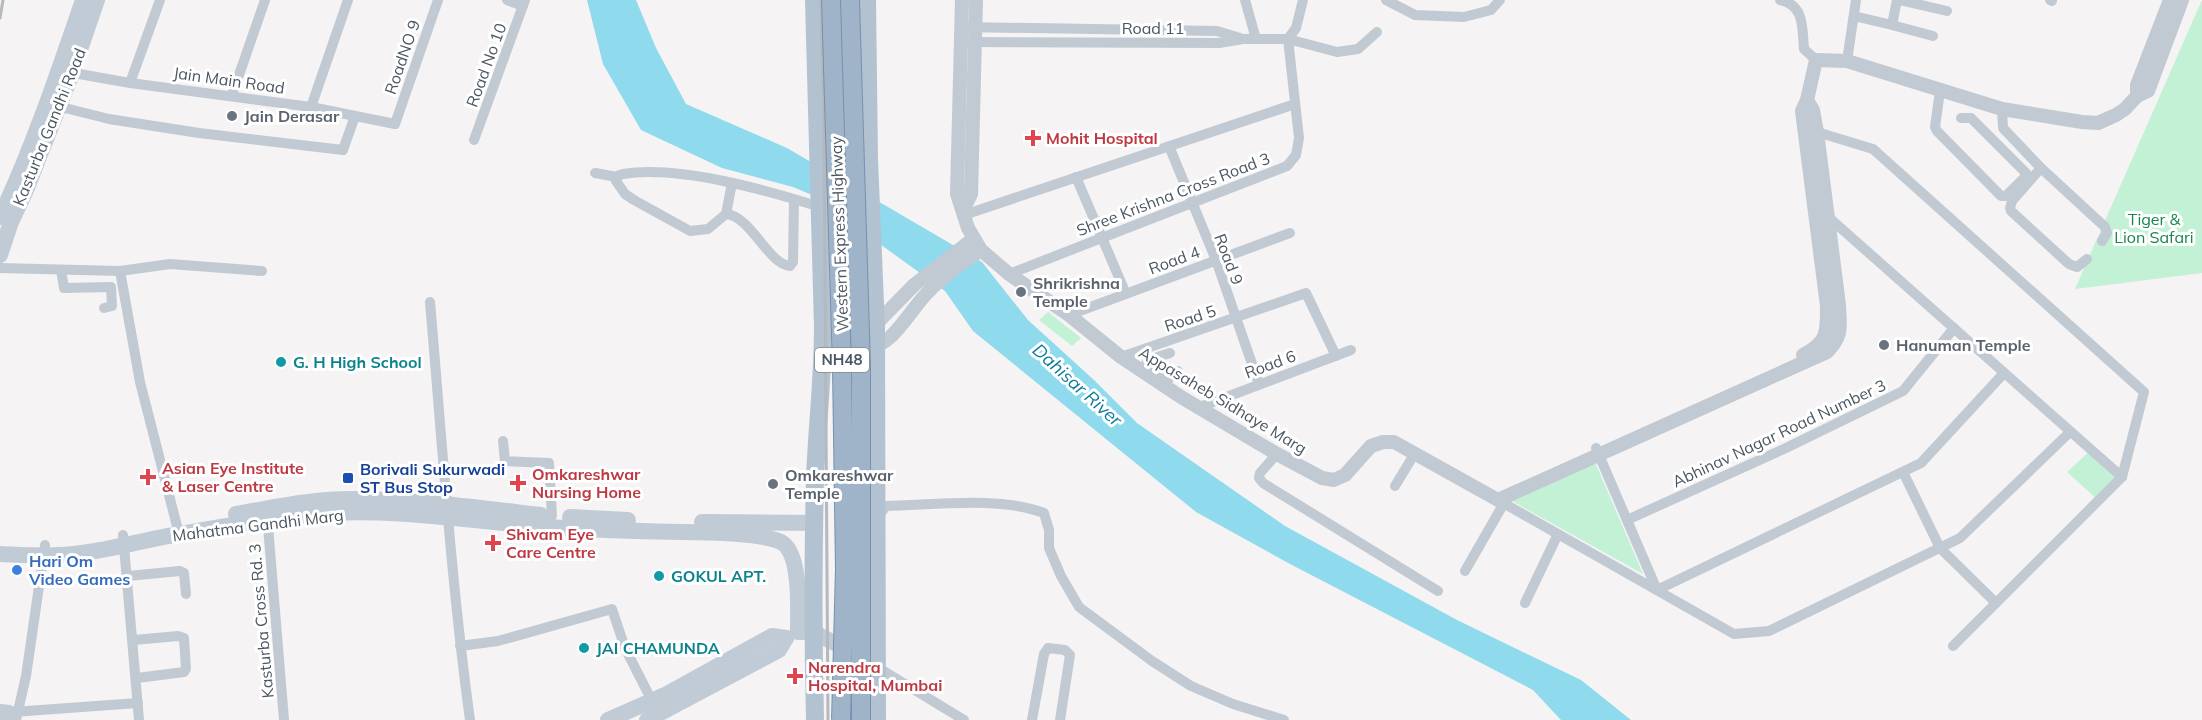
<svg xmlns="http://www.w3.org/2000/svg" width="2202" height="720" font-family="Mulish,sans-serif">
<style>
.green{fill:#c3f1d5}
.water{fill:#90daee}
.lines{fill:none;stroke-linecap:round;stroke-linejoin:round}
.minor{stroke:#c1cad2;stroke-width:10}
.tertiary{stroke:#c1cad2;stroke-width:14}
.secondary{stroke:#c1cbd6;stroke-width:16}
.primary{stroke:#b3c2d1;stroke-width:18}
.rail{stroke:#b5b8bd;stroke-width:3}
.trunk-bridge-casing{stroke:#7690ad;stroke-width:20;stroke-linecap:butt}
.trunk-bridge{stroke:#9fb4c9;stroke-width:18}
.worship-dot{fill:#6b7280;stroke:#fff;stroke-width:2}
.health-dot{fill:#e0444e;stroke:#fff;stroke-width:2}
.culture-dot{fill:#0f9aa8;stroke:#fff;stroke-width:2}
.transit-dot{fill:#1a4fb4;stroke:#fff;stroke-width:2}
.shop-dot{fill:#3f7fe0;stroke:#fff;stroke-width:2}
.labels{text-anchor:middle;stroke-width:6;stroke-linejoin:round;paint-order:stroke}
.shield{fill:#fff;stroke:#808990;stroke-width:1.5}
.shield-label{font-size:15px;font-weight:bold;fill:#4a5661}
.street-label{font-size:16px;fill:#4a5661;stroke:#fff}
.worship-label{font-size:16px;font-weight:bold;fill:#5b616d;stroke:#fff;text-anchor:start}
.health-label{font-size:16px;font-weight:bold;fill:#be3a42;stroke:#fff;text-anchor:start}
.park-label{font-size:16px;fill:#17864f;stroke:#fff}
.culture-label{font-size:16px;font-weight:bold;fill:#0d838f;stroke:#fff;text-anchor:start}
.transit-label{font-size:16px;font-weight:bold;fill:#164399;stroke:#fff;text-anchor:start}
.shop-label{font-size:16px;font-weight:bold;fill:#366cbe;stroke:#fff;text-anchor:start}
.water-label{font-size:18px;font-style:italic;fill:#0c7c9b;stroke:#fff}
</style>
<rect width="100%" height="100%" fill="#f5f3f3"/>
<g class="green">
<path d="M2202 0V273L2075 289Z"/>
<path d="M1048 312 1081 338 1072 346 1039 320Z"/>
<path d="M2091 450 2122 477 2099 501 2067 472Z"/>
<path d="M1595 462 1643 574 1512 501Z"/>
</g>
<path class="water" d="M587 0H636L656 48 686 104 787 148 982 262 1028 320 1094 380 1137 423 1285 526 1457 620 1581 680 1631 720H1561L1533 690 1290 564 1196 512 973 331 945 291 812 195 793 187 722 168 641 130 603 64Z"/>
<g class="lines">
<g class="minor">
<path d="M507 0 523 6"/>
<path d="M1245 0 1256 39"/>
<path d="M1386 0 1415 15 1464 17 1491 10 1500 0"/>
<path d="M1780 0C1805 5 1802 28 1804 49L1816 60"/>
<path d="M1899 0 1947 11"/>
<path d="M2050 0 2052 1"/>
<path d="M1854 16 1892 25 1897 0"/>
<path d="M1892 25 1933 36"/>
<path d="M961 27 1217 31 1240 38"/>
<path d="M1288 39 1296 28 1303 0"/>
<path d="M970 42 1219 43 1243 39H1288L1337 52 1358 49 1377 32"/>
<path d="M1847 61 1856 0"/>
<path d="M68 72 130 83 311 107 395 124 438 0"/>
<path d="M130 83 160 0"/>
<path d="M1940 91 1935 127 1937 131 2001 196H2006L2024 178 2026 173 1971 118H1961"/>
<path d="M232 95 265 0"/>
<path d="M53 105 109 119 199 133 343 150 355 116"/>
<path d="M311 107 348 0"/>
<path d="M2002 109 2003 128 2041 168 2105 227 2107 233 2102 241"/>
<path d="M1811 132H1817L1873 149 2144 392 2122 477 1953 646"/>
<path d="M474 140 525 0"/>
<path d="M1169 146 1216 260 1259 384"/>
<path d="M2041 168 2012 201 2010 208 2011 211 2069 264 2077 267 2087 259"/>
<path d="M595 173 617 177"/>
<path d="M1076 177 1126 294"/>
<path d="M794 199 793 262 790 266C768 264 751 216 726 214L708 229 690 231 634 200 625 194 616 181 619 175 623 174C679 165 766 190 820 207"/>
<path d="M726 214 732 183"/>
<path d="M964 215 1295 104"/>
<path d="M1826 215 2122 477"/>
<path d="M0 268 120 271 140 382 179 534"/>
<path d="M61 270 64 288 111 287 112 306 104 308"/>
<path d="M120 271 170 264 262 271"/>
<path d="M1009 274 1287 166 1296 155 1299 138 1288 39"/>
<path d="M430 302C442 441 451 581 470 720"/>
<path d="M1069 315 1290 233"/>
<path d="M1121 357 1306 293 1336 356"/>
<path d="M1168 380 1145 366 1148 360 1170 353"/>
<path d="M1163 384 1178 371"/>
<path d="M1200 407 1351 350"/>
<path d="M503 441 505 461 549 463 552 516"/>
<path d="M1596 448 1657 590 1921 463 2004 373"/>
<path d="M1277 454 1260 473 1259 478 1263 483 1438 591"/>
<path d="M1903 472 1940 548 1996 603"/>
<path d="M1395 486 1415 453"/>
<path d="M1498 500 1734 634 1769 631 1960 538 2070 432"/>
<path d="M267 514 284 720"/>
<path d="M878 517 886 506C935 505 999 496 1044 513L1049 530V548L1061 576 1079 607 1152 661 1191 686 1233 704 1284 720"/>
<path d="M1627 520 1786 448 1903 391 1954 328"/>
<path d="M123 535 139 720"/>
<path d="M1465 571 1504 503"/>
<path d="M128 576 180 571 184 573 186 594"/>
<path d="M1525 603 1558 534"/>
<path d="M134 640 178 636 184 638 186 669 184 672 137 678"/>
<path d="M460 646 498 641 612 609 625 648 652 701"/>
<path d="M877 667 964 720"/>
<path d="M13 712 138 703"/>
<path d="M16 720 26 676 45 545"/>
<path d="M1032 720 1044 654 1048 648 1065 650 1070 655 1060 720"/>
</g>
<g class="tertiary">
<path d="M962 0 957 194 968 228 981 250 1009 274 1069 315 1121 357 1181 397 1277 454 1322 478 1334 480 1345 475 1371 446 1383 442H1394L1498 500 1827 352C1843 336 1840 327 1839 305L1817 132 1813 110 1807 100"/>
<path d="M2137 96V85L2170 0"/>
<path d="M963 210 971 194 976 0"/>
<path d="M870 325 876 324 914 285 973 239"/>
<path d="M869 348C893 346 912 307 929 291 944 275 963 262 981 250"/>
<path d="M1803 355C1828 342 1827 333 1827 306L1802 111 1807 100 1816 60 1847 61 2002 109 2082 122 2098 123 2116 115 2125 109 2137 96 2148 91 2182 0"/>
</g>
<g class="secondary">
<path d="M0 217C33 147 58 73 83 0"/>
<path d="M0 255 11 222 26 190 72 73 97 0"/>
<path d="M236 514C276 507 317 498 358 499 420 500 480 508 541 515"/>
<path d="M570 517 628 520"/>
<path d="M702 522 815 523"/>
<path d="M0 554C27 555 55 557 82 553 115 549 147 539 180 534 224 526 270 518 314 514 387 508 460 519 532 526 582 530 631 531 681 532 701 532 771 533 784 544 801 559 798 610 798 632"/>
<path d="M801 632H813L854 653"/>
<path d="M0 712 9 713 8 720"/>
<path d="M608 720 667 694 772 636 786 638"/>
<path d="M647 720 779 650 786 638"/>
</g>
<g class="primary">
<path d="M814 0 823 328C823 378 817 428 815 478 813 559 813 639 815 720"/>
<path d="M867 0 869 159 876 328 877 720"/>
</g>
<g class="rail">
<path d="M821 0 824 136 828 720"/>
<path d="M0 18 3 0"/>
</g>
<defs>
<g id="trunk-bridge">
<path d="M831 0 842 368 845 569 841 720"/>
<path d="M850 0 861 366V720"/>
</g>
</defs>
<use href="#trunk-bridge" class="trunk-bridge-casing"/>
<use href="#trunk-bridge" class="trunk-bridge"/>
</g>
<g class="worship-dot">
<circle cx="232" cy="116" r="6"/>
<circle cx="1021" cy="292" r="6"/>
<circle cx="1884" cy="345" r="6"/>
<circle cx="773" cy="484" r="6"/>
</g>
<g class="health-dot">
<path d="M1030 129h6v6h6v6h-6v6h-6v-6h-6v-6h6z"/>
<path d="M145 468h6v6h6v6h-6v6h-6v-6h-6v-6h6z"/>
<path d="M515 474h6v6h6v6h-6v6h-6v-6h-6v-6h6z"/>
<path d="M490 534h6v6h6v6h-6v6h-6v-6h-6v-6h6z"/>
<path d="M792 667h6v6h6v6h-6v6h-6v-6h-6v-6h6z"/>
</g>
<g class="culture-dot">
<circle cx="281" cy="362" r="6"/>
<circle cx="659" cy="576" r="6"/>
<circle cx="584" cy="648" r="6"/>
</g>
<rect class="transit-dot" x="342" y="472" width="12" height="12" rx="3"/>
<circle class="shop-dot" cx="17" cy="570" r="6"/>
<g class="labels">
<rect class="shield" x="815" y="348" width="54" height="24" rx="4.5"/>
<g class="shield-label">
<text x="842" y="365">NH48</text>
</g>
<g class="street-label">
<text x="1153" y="34">Road 11</text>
<text transform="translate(402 57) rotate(-71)" y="6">RoadNO 9</text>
<text transform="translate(486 65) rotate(-70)" y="6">Road No 10</text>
<text transform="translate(229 80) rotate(8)" y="6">Jain Main Road</text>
<text transform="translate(49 127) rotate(-68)" y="6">Kasturba Gandhi Road</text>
<text transform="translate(1173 194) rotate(-21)" y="6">Shree Krishna Cross Road 3</text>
<text transform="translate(839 234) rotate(-92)" y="6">Western Express Highway</text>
<text transform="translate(1229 259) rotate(69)" y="6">Road 9</text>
<text transform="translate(1174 260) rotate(-20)" y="6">Road 4</text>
<text transform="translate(1190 318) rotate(-18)" y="6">Road 5</text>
<text transform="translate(1270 364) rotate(-20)" y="6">Road 6</text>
<text transform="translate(1223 400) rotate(31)" y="6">Appasaheb Sidhaye Marg</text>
<text transform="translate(1779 433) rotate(-25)" y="6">Abhinav Nagar Road Number 3</text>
<text transform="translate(258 525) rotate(-7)" y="6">Mahatma Gandhi Marg</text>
<text transform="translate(261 621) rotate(-95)" y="6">Kasturba Cross Rd. 3</text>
</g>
<g class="worship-label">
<text x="244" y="122">Jain Derasar</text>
<text x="1033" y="289">Shrikrishna<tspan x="1033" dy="18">Temple</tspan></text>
<text x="1896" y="351">Hanuman Temple</text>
<text x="785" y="481">Omkareshwar<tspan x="785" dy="18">Temple</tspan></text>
</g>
<g class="health-label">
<text x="1046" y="144">Mohit Hospital</text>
<text x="162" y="474">Asian Eye Institute<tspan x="162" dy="18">&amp; Laser Centre</tspan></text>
<text x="532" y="480">Omkareshwar<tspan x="532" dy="18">Nursing Home</tspan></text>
<text x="506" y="540">Shivam Eye<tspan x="506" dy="18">Care Centre</tspan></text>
<text x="808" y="673">Narendra<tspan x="808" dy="18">Hospital, Mumbai</tspan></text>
</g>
<g class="park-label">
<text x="2154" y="225">Tiger &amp;<tspan x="2154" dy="18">Lion Safari</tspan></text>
</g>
<g class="culture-label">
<text x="293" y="368">G. H High School</text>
<text x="671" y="582">GOKUL APT.</text>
<text x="596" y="654">JAI CHAMUNDA</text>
</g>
<g class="transit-label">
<text x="360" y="475">Borivali Sukurwadi<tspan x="360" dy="18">ST Bus Stop</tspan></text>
</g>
<g class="shop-label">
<text x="29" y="567">Hari Om<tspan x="29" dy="18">Video Games</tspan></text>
</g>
<g class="water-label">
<text transform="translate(1077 385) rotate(42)" y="6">Dahisar River</text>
</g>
</g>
</svg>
